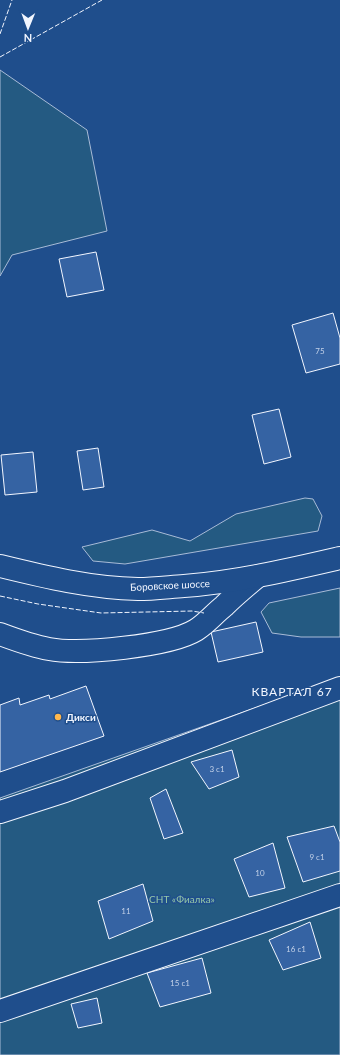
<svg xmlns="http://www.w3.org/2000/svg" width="340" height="1055" font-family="Lato,sans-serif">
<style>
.green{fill:#245a82;stroke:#a8bbd7}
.building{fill:#3563a3;stroke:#f2f6ff}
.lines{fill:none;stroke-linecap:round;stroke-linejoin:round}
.minor-casing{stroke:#f2f6ff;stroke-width:24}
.major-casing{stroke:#f2f6ff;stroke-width:24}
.minor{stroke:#1f4e8c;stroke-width:22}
.major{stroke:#1f4e8c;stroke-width:22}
.fence{stroke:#f2f6ff;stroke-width:1;stroke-dasharray:5 2;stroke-linecap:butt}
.poi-dot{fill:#ffb74d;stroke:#1f4e8c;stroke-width:1.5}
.labels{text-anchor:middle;stroke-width:3;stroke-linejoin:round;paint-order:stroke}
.number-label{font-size:8px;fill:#c3d1e8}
.street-label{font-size:10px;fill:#f2f6ff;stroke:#1f4e8c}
.poi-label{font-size:10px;font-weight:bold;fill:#f2f6ff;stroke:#1f4e8c;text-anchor:start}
.park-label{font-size:10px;fill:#97c8a6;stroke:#1f4e8c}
.quarter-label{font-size:12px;letter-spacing:1px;fill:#f2f6ff;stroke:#1f4e8c}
</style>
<rect width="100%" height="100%" fill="#1f4e8c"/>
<g class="green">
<path d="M0 70 87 130 107 231 12 255 0 276Z"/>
<path d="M305 498 313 499 322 516 318 531 125 564 93 561 82 547 152 530 190 541 236 514Z"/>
<path d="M340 588V637H301L272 633 261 612 269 603Z"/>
<path d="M340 678V1055H0V798Z"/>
</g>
<g class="building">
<path d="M96 252 104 290 67 297 59 259Z"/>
<path d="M333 313 340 338V364L306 373 292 325Z"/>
<path d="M279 409 291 457 264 464 252 415Z"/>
<path d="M98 448 104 487 83 490 77 451Z"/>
<path d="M33 452 37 492 5 495 1 455Z"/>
<path d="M256 622 263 652 218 662 211 632Z"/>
<path d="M86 686 104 736 0 772V705L19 698 20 705 49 695 50 699Z"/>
<path d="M232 750 239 777 209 789 191 762Z"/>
<path d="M166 789 183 833 164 839 150 798Z"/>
<path d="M334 826 340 842V871L303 882 287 837Z"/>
<path d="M273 843 285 888 249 897 234 859Z"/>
<path d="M143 884 153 921 109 939 98 901Z"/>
<path d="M310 922 321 958 283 970 269 940Z"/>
<path d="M202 958 211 993 160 1007 147 973Z"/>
<path d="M97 998 102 1023 78 1028 71 1004Z"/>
</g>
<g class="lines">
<defs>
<g id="minor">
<path d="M0 634C16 640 32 646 49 649 80 655 170 646 196 630 207 623 214 614 224 606 235 595 246 586 258 576"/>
<path d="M0 812 65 791 340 688"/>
<path d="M0 1011 340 895"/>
</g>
<path id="major" d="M0 566C45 577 91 588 138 589 153 589 169 587 184 586 237 582 288 570 340 558"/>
</defs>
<use href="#minor" class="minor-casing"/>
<use href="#major" class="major-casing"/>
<use href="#minor" class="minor"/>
<use href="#major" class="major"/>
<g class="fence">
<path d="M0 34 12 0"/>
<path d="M0 57 102 0"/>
<path d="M0 596 38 604 101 613 192 611 204 613"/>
</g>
</g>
<circle class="poi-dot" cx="58" cy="717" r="4"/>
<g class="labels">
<g class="number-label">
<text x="320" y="354">75</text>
<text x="217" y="772">3 с1</text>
<text x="317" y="860">9 с1</text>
<text x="260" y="876">10</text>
<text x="126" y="914">11</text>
<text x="296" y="952">16 с1</text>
<text x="180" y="986">15 с1</text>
</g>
<g class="street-label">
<text transform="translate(170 585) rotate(-3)" y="4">Боровское шоссе</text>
</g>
<g class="poi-label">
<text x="66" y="721">Дикси</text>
</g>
<g class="park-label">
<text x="182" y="903">СНТ «Фиалка»</text>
</g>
<g class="quarter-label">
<text x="292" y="696">КВАРТАЛ 67</text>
</g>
</g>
<g transform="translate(28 28) rotate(181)" stroke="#1f4e8c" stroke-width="3" paint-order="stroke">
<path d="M0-3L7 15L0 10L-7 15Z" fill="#f2f6ff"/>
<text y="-6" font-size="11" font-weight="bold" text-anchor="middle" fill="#f2f6ff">N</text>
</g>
</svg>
